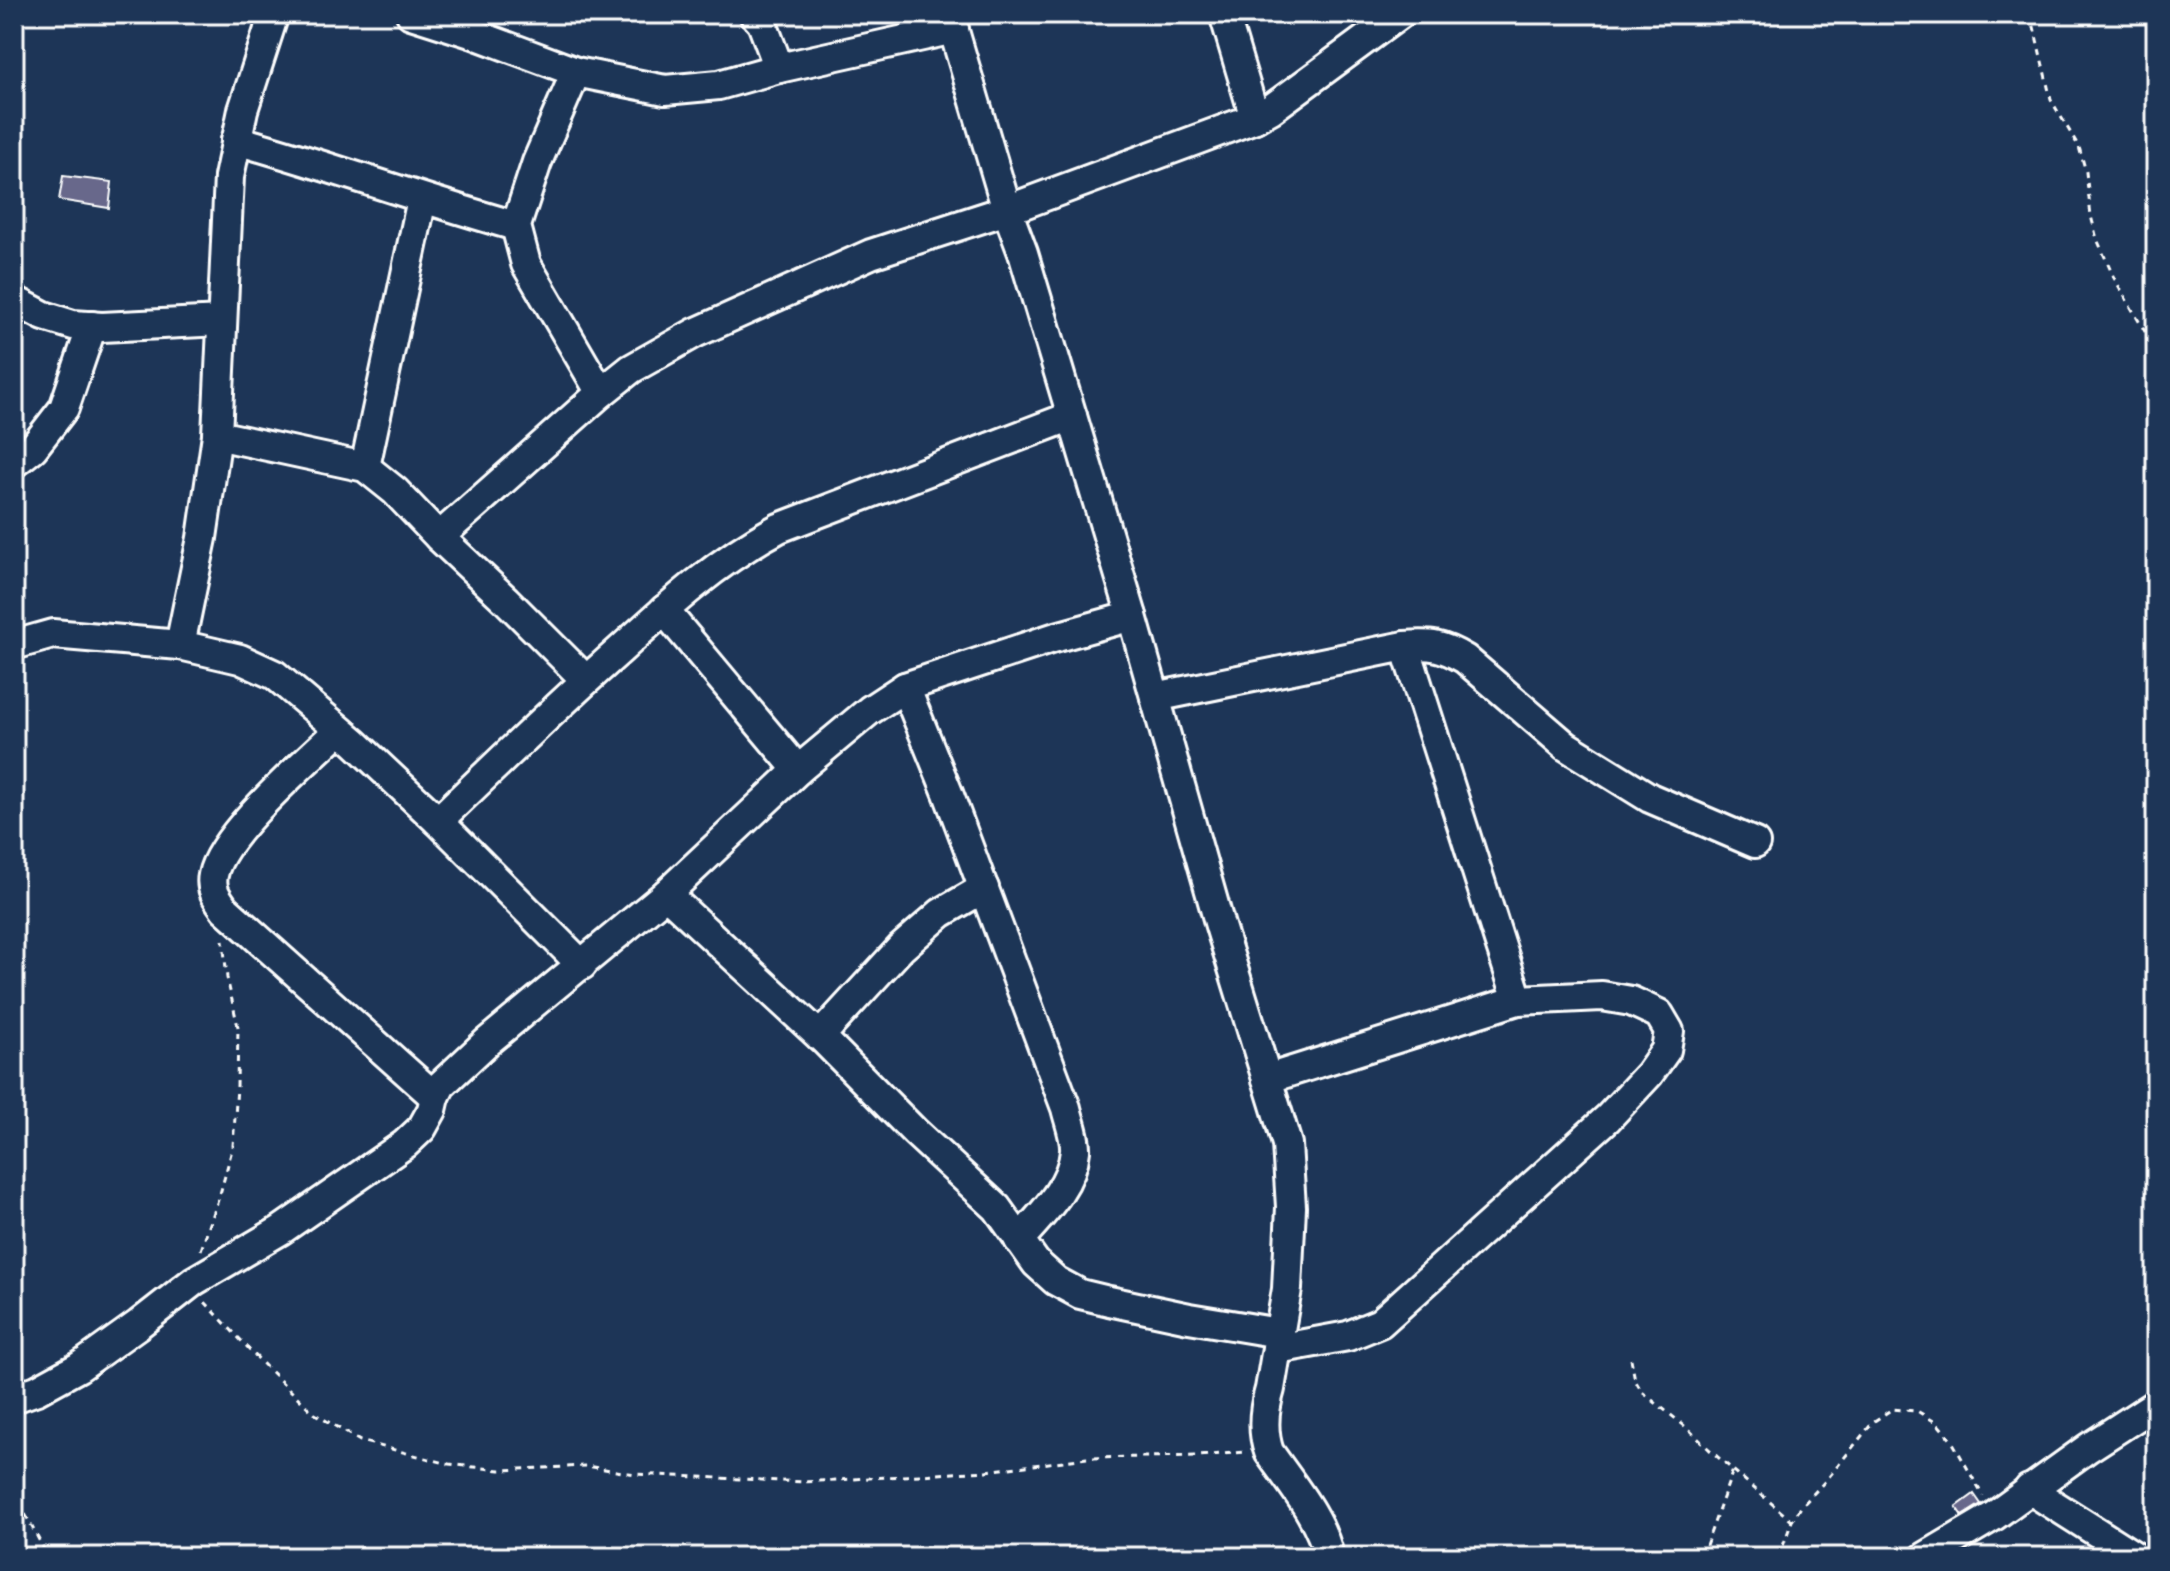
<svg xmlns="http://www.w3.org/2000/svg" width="2170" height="1571" font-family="Itim,sans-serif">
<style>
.building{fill:#67678b;stroke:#fff;stroke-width:2}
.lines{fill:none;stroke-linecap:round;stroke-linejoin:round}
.minor-casing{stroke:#fff;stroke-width:34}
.path{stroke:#fff;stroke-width:3;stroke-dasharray:6 6;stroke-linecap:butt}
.minor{stroke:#1d3557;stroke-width:28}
</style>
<rect width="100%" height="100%" fill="#1d3557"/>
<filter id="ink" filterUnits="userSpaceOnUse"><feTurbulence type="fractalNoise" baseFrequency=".0125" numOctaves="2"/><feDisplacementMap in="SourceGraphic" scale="16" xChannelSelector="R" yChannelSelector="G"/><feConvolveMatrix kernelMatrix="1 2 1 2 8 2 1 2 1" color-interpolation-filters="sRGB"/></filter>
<g filter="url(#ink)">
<g class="building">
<path d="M63 176 112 182 109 208 59 200Z"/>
<path d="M1974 1494 1981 1504 1962 1516 1956 1507Z"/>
</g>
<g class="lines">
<defs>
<g id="minor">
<path d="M411 14 474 34 576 72 665 90 719 85 779 68 954 29"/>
<path d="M754 14 762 23 779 68"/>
<path d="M949 14 1007 210 1023 253 1072 416 1132 616 1220 926 1287 1144 1291 1207 1287 1289 1270 1389C1264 1409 1262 1432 1269 1452 1291 1484 1321 1518 1329 1557"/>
<path d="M1224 14 1255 118"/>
<path d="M576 72 537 162 516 226 526 264 601 393"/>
<path d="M236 140C330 166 422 200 516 226"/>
<path d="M14 300 44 316 73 325 102 327 222 321"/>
<path d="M217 435 365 467 395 491 439 537 506 600 586 680"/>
<path d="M14 463 33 448 64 408 92 326"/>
<path d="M365 467 422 199"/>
<path d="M439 537 601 393 631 369 695 333 871 254 1007 210 1255 118 1271 109 1400 14"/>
<path d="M664 610 798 770"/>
<path d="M14 645 53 634 180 645 240 659 275 675 354 742 438 821 582 965"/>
<path d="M180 645 202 538 217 435 229 177 243 110 274 14"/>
<path d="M1405 646 1518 1000"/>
<path d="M905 687 948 793 1066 1108C1069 1121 1076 1138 1075 1151 1072 1186 1041 1215 1019 1240"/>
<path d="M1155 697 1405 646C1432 644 1441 645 1465 659L1566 746 1650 798 1755 843"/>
<path d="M339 730C308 760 220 835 213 875 210 889 217 898 225 909L435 1097"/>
<path d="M438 821C498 763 558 705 620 650 670 604 719 560 779 528L1072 416"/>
<path d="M666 894 824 1040 915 1132 997 1208 1036 1263 1056 1281 1080 1294 1109 1301 1189 1318 1279 1333"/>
<path d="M820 1036 901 948 941 913 984 888"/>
<path d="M1267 1079 1518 1000 1602 996 1631 1001 1659 1014 1669 1031 1666 1050 1649 1074 1608 1118 1380 1323 1348 1336 1277 1349"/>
<path d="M14 1398 37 1390 79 1367 139 1324 194 1281 281 1230 405 1144 422 1128 432 1110 435 1097 441 1085 487 1042 666 894 798 770 870 710 905 687 1053 638 1132 616"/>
<path d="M2029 1489 2136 1557"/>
<path d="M1925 1557 1994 1516 2088 1448 2156 1404"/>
</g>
</defs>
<use href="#minor" class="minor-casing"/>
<g class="path">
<path d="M2031 14 2051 100 2079 147 2086 172 2091 216 2097 239 2114 278 2147 335 2156 368"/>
<path d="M2156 968V993"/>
<path d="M201 1250 220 1194 233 1146 237 1087 238 1027 227 978 223 940"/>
<path d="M205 1302 266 1367 315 1414 360 1441 449 1464 500 1470 586 1466 635 1474 803 1482 987 1471 1087 1458 1199 1456 1245 1452"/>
<path d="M1631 1359 1635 1380 1642 1392 1686 1427 1712 1452 1792 1521"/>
<path d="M14 1493 48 1557"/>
<path d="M1704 1557 1705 1548 1733 1470"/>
<path d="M1779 1557 1792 1521 1801 1507 1828 1478 1873 1422 1892 1409 1917 1411 1937 1423 1952 1441 1983 1496"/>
</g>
<use href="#minor" class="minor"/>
</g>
</g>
<rect width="2170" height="1571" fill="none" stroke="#1d3557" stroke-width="48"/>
<rect x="24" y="24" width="2122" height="1523" fill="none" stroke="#fff" stroke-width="3" filter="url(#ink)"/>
</svg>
